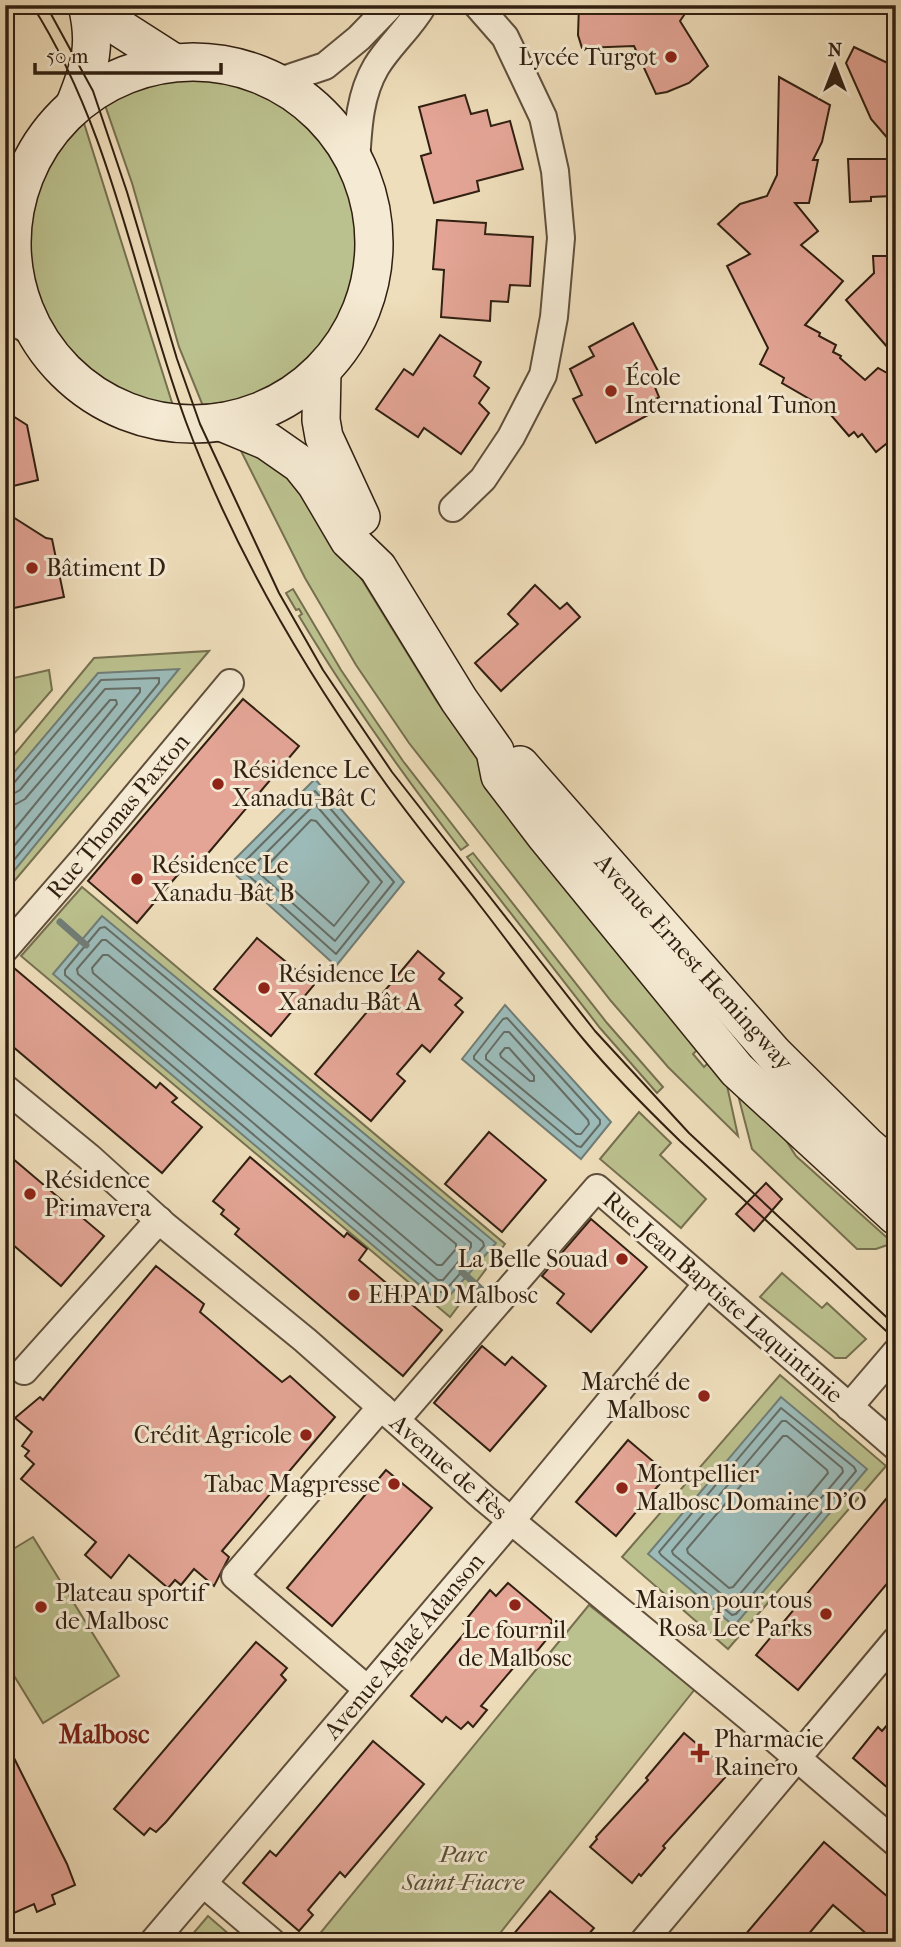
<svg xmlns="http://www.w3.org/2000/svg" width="901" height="1947" font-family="'IM FELL French Canon',serif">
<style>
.green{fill:#bbc18e;stroke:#767050;stroke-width:2}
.water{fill:#9cbbb9;stroke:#717d76;stroke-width:2}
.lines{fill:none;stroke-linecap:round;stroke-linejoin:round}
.shore{stroke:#666d65;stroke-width:2}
.stream{stroke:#717d76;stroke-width:7}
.building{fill:#e4a596;stroke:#301f11;stroke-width:2}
.street-casing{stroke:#604f3c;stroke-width:30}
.secondary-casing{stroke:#301f11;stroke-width:40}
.street{stroke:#f5ead3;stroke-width:26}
.secondary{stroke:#f5ead3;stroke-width:37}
.tram{stroke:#301f11;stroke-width:2}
.poi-dot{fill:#8f2418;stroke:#f5ead3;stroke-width:2.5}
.labels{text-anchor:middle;stroke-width:6;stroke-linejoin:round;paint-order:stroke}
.poi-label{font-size:24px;fill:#301f11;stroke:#f5ead3;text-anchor:start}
.street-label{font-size:24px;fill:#301f11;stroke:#f5ead3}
.park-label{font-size:24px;font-style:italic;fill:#5a5036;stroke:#f5ead3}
.neighbourhood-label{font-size:26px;font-weight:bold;fill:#7a1f14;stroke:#f5ead3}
</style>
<rect width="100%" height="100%" fill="#efdebb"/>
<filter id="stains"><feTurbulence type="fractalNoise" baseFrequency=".00286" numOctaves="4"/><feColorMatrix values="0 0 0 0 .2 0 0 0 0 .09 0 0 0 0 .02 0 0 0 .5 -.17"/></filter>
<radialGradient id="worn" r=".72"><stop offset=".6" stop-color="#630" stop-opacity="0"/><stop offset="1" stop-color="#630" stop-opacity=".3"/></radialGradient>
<g class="green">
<path d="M167 79H222L273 96 316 128 347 172 362 224 360 278 341 328 306 370 260 398 205 411 179 347 132 183 105 105 116 96Z"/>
<path d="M83 120 174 409C129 401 85 378 57 340 52 333 49 323 46 316 42 306 35 296 33 286 20 226 38 162 83 120Z"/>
<path d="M237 443 282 462 308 492 436 700 472 752 594 909 698 1049 693 1054 704 1067 709 1062 726 1081 738 1136 668 1067 611 1001 409 743 356 665 305 578Z"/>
<path d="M293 589 341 670 403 761 468 845 461 850C403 775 348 698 299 616L302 614 299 609 296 610 286 593Z"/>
<path d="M209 651 5 892V766L94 658Z"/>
<path d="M49 670 52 690 5 744V680Z"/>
<path d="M473 853 607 1023 663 1087 657 1093 600 1028 467 857Z"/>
<path d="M82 887 505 1244 450 1317 21 956Z"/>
<path d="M738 1095 773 1120 796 1156 893 1243 876 1249H857L752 1149Z"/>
<path d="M639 1112 671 1143 660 1155 706 1199 681 1228 600 1159Z"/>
<path d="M782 1273 822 1308 827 1303 866 1339 846 1358H835L760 1297Z"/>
<path d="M780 1375 886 1466 728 1649 622 1557Z"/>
<path d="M33 1537 119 1676 43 1723 5 1661V1554Z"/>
<path d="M589 1605 695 1689 493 1942H313Z"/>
<path d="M208 1916 238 1942H186Z"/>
</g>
<g class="water">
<path d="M179 669 5 882V783L98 673Z"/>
<path d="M315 779 404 882 336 966 227 867Z"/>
<path d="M102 916 496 1243 442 1304 53 974Z"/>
<path d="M505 1005 611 1122 581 1159 462 1059Z"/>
<path d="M781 1397 867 1469 734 1626 648 1554Z"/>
</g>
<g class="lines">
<g class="shore">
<path d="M5 786 13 784 101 680 159 678V683L5 871"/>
<path d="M315 791 394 882 336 954 239 867Z"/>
<path d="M5 795 13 794 20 790 105 689 140 688V692L5 857"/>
<path d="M315 804 382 882 335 941 252 867Z"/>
<path d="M5 806 16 804 25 799 110 700H116L117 704 5 841"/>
<path d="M311 820 316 821 369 882 334 926 267 866Z"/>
<path d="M105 927 483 1242 484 1246 444 1292H439L65 975V970L100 928Z"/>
<path d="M102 940H106L471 1243V1247L443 1280H438L78 974 77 969Z"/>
<path d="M103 955H108L456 1244V1249L442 1265H437L93 973 92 968Z"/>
<path d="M507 1018 600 1120V1124L581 1147 577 1146 474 1059V1056L503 1019Z"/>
<path d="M504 1032H509L588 1120 589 1124 581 1134H576L486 1059V1055Z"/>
<path d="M505 1048H509L534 1076V1081H530L501 1057 500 1054Z"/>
<path d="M781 1408 854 1467 856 1471 736 1614 732 1615 661 1555 659 1552Z"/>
<path d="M782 1421H786L842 1468 843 1472 734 1601 731 1602 673 1554 672 1551Z"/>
<path d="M783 1436H787L827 1470 828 1473 733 1587 729 1588 688 1553 687 1549Z"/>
</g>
<g class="stream">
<path d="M60 922 86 945"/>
<path d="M462 1272 481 1289"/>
</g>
</g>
<g class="building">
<path d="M579 5H691L680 21 708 66 689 83 667 92 656 94 634 46 582 48 578 35Z"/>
<path d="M854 47 896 67V148L871 119 846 63Z"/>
<path d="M779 77 830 105 822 142 813 160H818L809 203H795L818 231 801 245 843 281 805 325 820 333 819 336 836 345 833 352 841 356 840 358 865 380 878 368 896 378V436L876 452 862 434 858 437 854 432 849 436 825 408 782 383 784 378 760 364 768 348 727 266 750 254 718 224 740 204 767 196 777 175Z"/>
<path d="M465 95 471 114 487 110 491 126 510 121 523 169 477 181 479 191 434 203 421 156 431 153 419 107Z"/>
<path d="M848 159H891L892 196 871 197V201L850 202Z"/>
<path d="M437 220 486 223 485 234 533 237 530 286 510 285 508 302 491 301 490 321 441 317 444 270 433 269Z"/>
<path d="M873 256H896V357L846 300 874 273Z"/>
<path d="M633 323 660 375 652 380 659 397 644 406 648 415 596 443 573 399 582 395 570 369 594 356 589 347Z"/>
<path d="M440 335 481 362 474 376 489 388 479 403 489 413 461 454 424 428 418 437 376 409 404 369 413 375Z"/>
<path d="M5 411 27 425 38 480 5 488Z"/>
<path d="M5 512 46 538 52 539 64 597 5 610Z"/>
<path d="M535 585 560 609 567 603 580 617 501 691 475 663 518 624 508 614Z"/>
<path d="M243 699 299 746 199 864 192 858 137 923 88 881Z"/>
<path d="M257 938 314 985 271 1036 214 989Z"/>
<path d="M418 951 444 973 439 979 462 998 455 1005 463 1012 430 1052 422 1045 397 1074 405 1081 371 1121 315 1074Z"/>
<path d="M14 968 156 1088 160 1083 177 1098 172 1102 202 1127 162 1173 5 1040V978Z"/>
<path d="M489 1132 546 1180 502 1232 445 1184Z"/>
<path d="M5 1152 104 1236 61 1286 5 1238Z"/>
<path d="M250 1157 344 1237 347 1233 367 1249 359 1260 442 1330 403 1376 235 1234 239 1229 221 1214 224 1210 213 1201Z"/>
<path d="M766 1183 782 1199 754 1231 736 1214Z"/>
<path d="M591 1219 647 1267 591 1332 557 1303 564 1294 542 1276Z"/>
<path d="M156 1266 204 1304 200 1312 282 1382 290 1376 335 1417 222 1551 229 1557 214 1586 194 1569 181 1585 175 1580 168 1588 129 1555 111 1578 85 1555 96 1542 21 1479 34 1464 25 1456 29 1451 22 1446 32 1432 15 1418 40 1397 43 1400Z"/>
<path d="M482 1346 505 1365 512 1357 546 1386 490 1451 434 1403Z"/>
<path d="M628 1440 668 1474 616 1536 576 1502Z"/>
<path d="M386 1470 432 1508 332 1626 287 1588Z"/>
<path d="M896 1487V1573L798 1690 756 1655Z"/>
<path d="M508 1583 553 1621 541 1635 547 1639 533 1656 528 1651 514 1667 481 1706 487 1710 473 1727 468 1722 461 1729 446 1717 442 1722 411 1696 469 1628 463 1623 490 1590 496 1596Z"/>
<path d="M256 1642 287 1668 281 1675 286 1680 166 1822 156 1832 150 1828 144 1835 114 1809Z"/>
<path d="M896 1715V1795L853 1758 878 1727 882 1731Z"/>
<path d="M684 1733 730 1772 663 1846 665 1848 641 1876 639 1874 632 1883 590 1847 597 1839 596 1837 648 1780 646 1778Z"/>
<path d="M5 1740 67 1864 75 1885 52 1895 55 1904 37 1912 34 1904 5 1917Z"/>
<path d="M373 1741 424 1784 345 1877 340 1872 308 1910 313 1915 299 1931 243 1883 270 1851 276 1856Z"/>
<path d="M824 1842 896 1904V1942H876L833 1905 802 1942H739Z"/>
<path d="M550 1891 594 1928 582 1942H507Z"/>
</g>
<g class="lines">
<defs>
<g id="street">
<path d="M277 82 325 66 359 38 391 5"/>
<path d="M356 163C358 130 359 96 376 67 389 45 410 28 423 5"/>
<path d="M5 229 12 221"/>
<path d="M5 317 35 334"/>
<path d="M453 508 483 479 511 437 543 375 554 317 561 238 555 171 543 117 505 37 477 5"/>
<path d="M5 949 85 857 230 683"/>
<path d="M5 1088 89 1157 163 1224 305 1340 485 1499 775 1739 896 1843"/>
<path d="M24 1371 159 1220"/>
<path d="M849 1407 896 1352"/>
<path d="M396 1420 597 1188 896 1447"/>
<path d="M367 1689 235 1576 381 1407"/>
<path d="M204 1884 272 1942"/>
<path d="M153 1942 521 1509 707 1284"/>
<path d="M643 1942 896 1640"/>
</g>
<g id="secondary">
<path d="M92 5 123 30 173 62"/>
<circle cx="193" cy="243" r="181"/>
<path d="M75 104C90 67 97 45 87 5"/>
<path d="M322 371 321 420 324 437 361 517"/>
<path d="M221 422 267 441 300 464 316 484 349 540 378 568 459 700 495 751 500 776 545 835 737 1070 896 1216"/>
<path d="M520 765 774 1054 866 1145 896 1171"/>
</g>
</defs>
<use href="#street" class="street-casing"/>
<use href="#secondary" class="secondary-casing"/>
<use href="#street" class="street"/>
<use href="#secondary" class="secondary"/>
<g class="tram">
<path d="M32 5C113 132 135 283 186 422 233 548 303 668 381 777 411 820 446 861 478 903 514 949 547 996 584 1040 614 1076 647 1109 680 1141L896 1340"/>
<path d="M46 5 93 91 127 192 177 359 200 424 279 593 323 670 392 772 595 1031 689 1133 896 1326"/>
</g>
</g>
<g class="poi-dot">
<circle cx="671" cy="57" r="7"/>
<circle cx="611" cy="391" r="7"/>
<circle cx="32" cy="568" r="7"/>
<circle cx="218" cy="784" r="7"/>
<circle cx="137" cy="879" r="7"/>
<circle cx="264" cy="988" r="7"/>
<circle cx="30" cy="1194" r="7"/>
<circle cx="622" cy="1259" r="7"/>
<circle cx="354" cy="1295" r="7"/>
<circle cx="704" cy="1396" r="7"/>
<circle cx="306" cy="1435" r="7"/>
<circle cx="394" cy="1484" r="7"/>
<circle cx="622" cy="1488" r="7"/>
<circle cx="515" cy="1605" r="7"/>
<circle cx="41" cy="1607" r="7"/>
<circle cx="826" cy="1614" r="7"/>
<path d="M696.5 1742.5h7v7h7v7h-7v7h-7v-7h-7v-7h7z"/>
</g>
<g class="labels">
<g class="poi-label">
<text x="657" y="65" text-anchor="end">Lycée Turgot</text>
<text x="625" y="385">École<tspan x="625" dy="28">International Tunon</tspan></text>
<text x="46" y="576">Bâtiment D</text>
<text x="232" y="778">Résidence Le<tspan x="232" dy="28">Xanadu-Bât C</tspan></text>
<text x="151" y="873">Résidence Le<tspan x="151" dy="28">Xanadu-Bât B</tspan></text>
<text x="278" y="982">Résidence Le<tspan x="278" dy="28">Xanadu-Bât A</tspan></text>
<text x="44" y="1188">Résidence<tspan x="44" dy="28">Primavera</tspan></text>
<text x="608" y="1267" text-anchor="end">La Belle Souad</text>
<text x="368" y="1303">EHPAD Malbosc</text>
<text x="690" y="1390" text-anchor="end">Marché de<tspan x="690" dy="28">Malbosc</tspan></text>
<text x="292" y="1443" text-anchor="end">Crédit Agricole</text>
<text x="636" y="1482">Montpellier<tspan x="636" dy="28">Malbosc Domaine D'O</tspan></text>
<text x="380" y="1492" text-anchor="end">Tabac Magpresse</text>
<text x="55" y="1601">Plateau sportif<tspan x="55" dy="28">de Malbosc</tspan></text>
<text x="812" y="1608" text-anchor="end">Maison pour tous<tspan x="812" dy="28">Rosa Lee Parks</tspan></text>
<text x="515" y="1638" text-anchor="middle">Le fournil<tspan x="515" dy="28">de Malbosc</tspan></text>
<text x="714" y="1747">Pharmacie<tspan x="714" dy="28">Rainero</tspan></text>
</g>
<g class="street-label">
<text transform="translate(118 816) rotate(-50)" y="8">Rue Thomas Paxton</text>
<text transform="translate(694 962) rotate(48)" y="8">Avenue Ernest Hemingway</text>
<text transform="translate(723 1297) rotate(41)" y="8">Rue Jean Baptiste Laquintinie</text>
<text transform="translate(449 1467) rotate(41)" y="8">Avenue de Fès</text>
<text transform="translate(404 1646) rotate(-50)" y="8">Avenue Aglaé Adanson</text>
</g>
<g class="park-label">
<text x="463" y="1862">Parc<tspan x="463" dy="28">Saint-Fiacre</tspan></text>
</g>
<g class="neighbourhood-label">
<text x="104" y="1743">Malbosc</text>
</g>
</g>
<rect width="901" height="1947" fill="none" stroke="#efdebb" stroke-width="28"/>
<rect x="7" y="7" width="887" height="1933" fill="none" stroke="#301f11" stroke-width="3.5"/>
<rect x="14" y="14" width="873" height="1919" fill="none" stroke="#301f11" stroke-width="2"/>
<g transform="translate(835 66)" stroke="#f5ead3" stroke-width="5" paint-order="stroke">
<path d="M0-5L12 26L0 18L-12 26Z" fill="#301f11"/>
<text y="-10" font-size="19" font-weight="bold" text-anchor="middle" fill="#301f11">N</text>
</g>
<path d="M35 63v10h186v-10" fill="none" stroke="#301f11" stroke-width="3.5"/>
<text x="46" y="63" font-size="21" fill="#301f11" stroke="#f5ead3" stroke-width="5" paint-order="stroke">50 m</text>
<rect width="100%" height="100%" filter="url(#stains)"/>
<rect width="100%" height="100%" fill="url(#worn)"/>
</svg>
